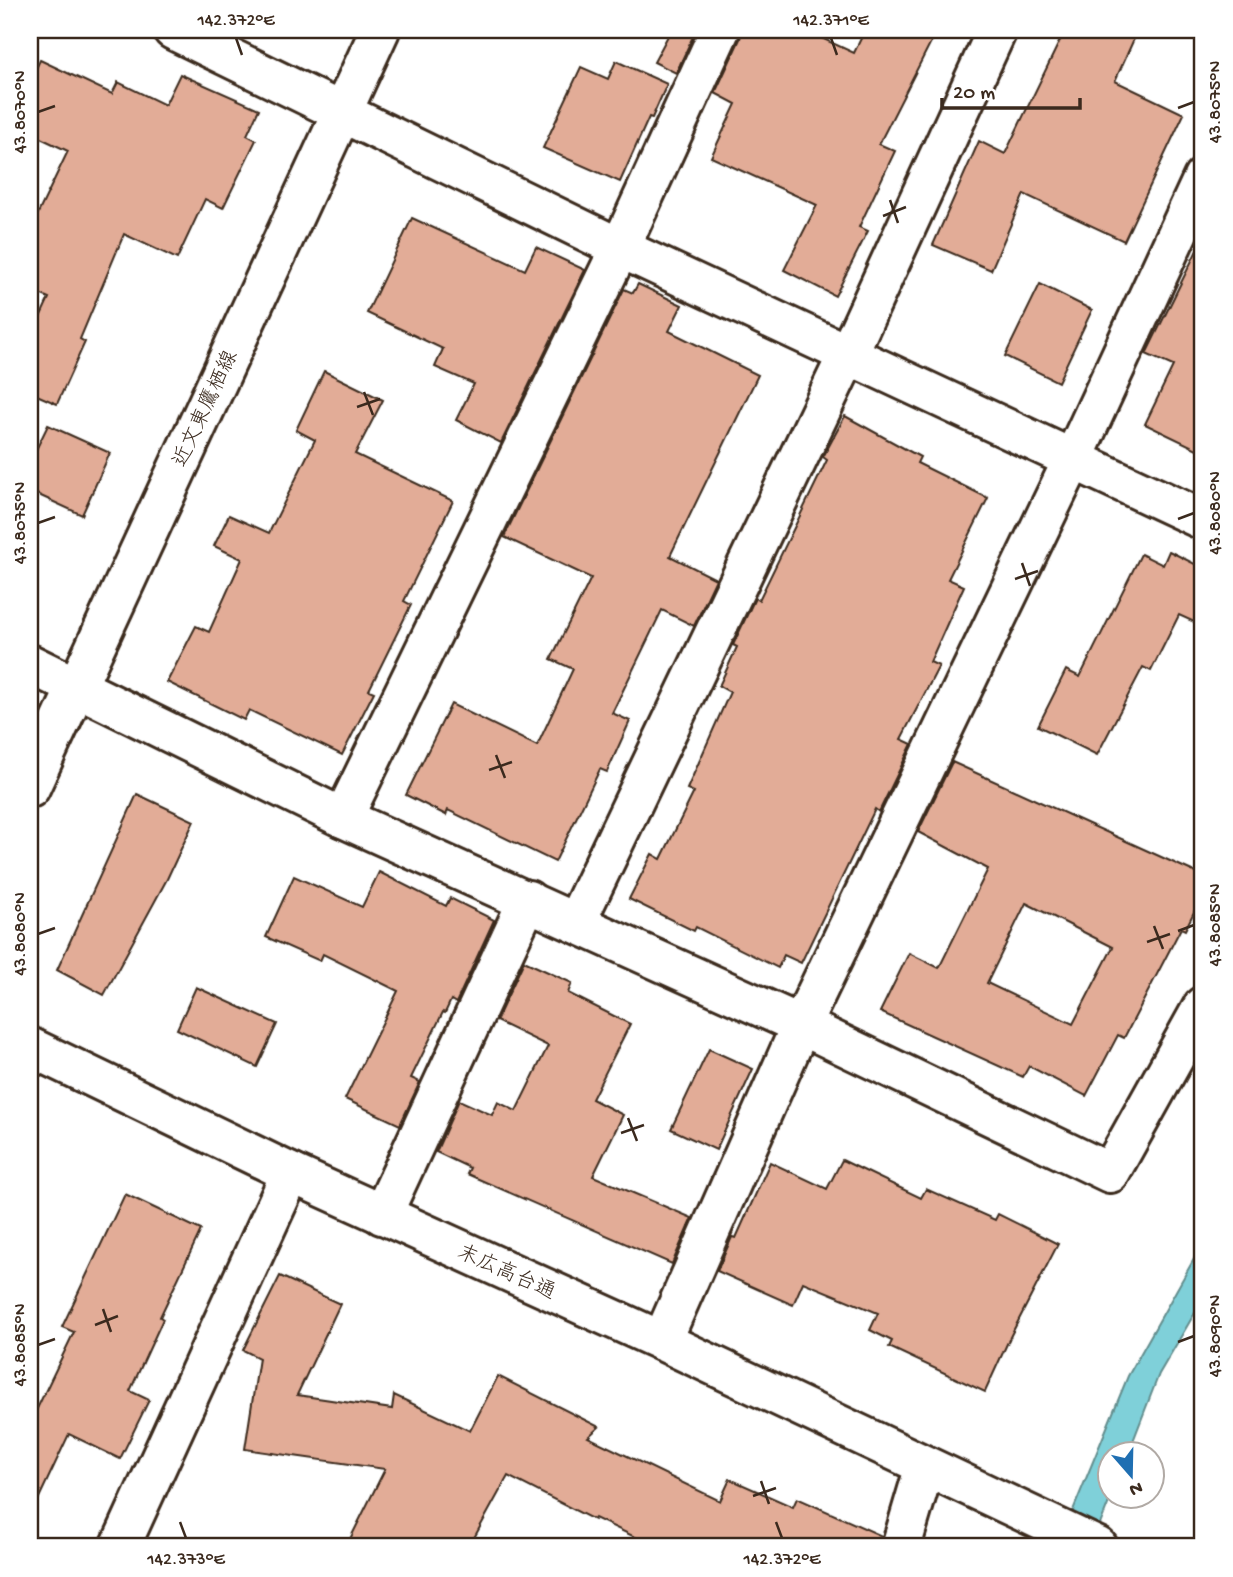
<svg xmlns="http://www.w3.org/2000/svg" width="1233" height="1577" font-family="'Gochi Hand','Klee One',sans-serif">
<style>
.water{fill:#7fd0d9;stroke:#648e8e;stroke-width:2}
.building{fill:#e2ac97;stroke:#3b2a1e;stroke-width:2;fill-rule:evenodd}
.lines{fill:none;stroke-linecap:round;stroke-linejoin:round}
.minor-casing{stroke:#3b2a1e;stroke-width:44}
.tertiary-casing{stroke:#3b2a1e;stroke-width:44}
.minor{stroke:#fff;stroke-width:38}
.tertiary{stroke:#fff;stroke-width:38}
.ticks{fill:none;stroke:#3b2a1e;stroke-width:2.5}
.labels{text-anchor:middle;stroke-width:6;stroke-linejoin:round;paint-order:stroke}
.street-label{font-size:21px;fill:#3b2a1e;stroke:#fff}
.neatline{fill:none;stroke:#3b2a1e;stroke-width:2.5}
.ticks-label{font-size:18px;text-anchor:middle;fill:#3b2a1e}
</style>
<rect width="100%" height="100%" fill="#fff"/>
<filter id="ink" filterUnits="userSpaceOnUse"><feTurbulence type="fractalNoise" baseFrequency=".0143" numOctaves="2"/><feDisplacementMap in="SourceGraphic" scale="14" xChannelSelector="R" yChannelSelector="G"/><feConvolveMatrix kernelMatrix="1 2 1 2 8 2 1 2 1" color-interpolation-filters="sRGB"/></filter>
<g filter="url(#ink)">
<path class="water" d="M1203 1243V1299L1159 1374 1128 1454H1110L1111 1497 1091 1547H1058L1128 1376Z"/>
<g class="building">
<path d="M671 30H696L676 73 654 62Z"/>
<path d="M742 30H804L854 53 865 30H937L879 144 895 151 859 227 868 231 835 296 784 270 817 205 711 157 736 104 715 93 740 39Z"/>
<path d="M1065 30H1138L1115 81 1184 114 1124 241 1024 194 991 270 933 245 979 141 1005 154Z"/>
<path d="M40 60 112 94 118 82 165 105 180 74 259 109 247 135 256 140 223 208 205 199 177 259 124 234 80 339 85 342 57 404 30 392V339L49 298 30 290V230L68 151 30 133V81Z"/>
<path d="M616 61 667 84 652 118 649 117 620 182 543 148 581 67 608 79Z"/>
<path d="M412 218 525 270 536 247 585 270 501 443 456 420 474 384 435 367 443 349 367 313Z"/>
<path d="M1203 238V452L1145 424 1173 366 1146 354Z"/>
<path d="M638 284 682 305 669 331 758 375 670 556 716 579 694 626 662 610 612 713 630 721 607 772 600 769 555 862 448 810 446 815 406 795 451 704 537 746 573 669 551 659 591 578 504 537 624 289 633 293Z"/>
<path d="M1040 284 1092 310 1058 382 1005 356Z"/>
<path d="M324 371 383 400 355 454 453 501 404 601 411 605 369 690 374 692 342 755 249 710 244 720 167 682 196 626 209 632 242 559 214 546 229 515 269 533 315 440 296 430Z"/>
<path d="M845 416 920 457 917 463 988 498 948 579 964 586 930 662 939 666 901 739 912 744 879 812 875 809 801 963 784 955 778 968 696 927 694 931 629 899 652 854 661 859 694 792 687 789 730 692 719 686 737 647 733 645 755 598 759 600 827 460 823 457Z"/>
<path d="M48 425 110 453 82 515 30 491V462Z"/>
<path d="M1169 551 1203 568V626L1179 615 1151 671 1143 667 1097 755 1038 726 1066 670 1080 677 1141 554 1163 565Z"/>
<path d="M952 762 1203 876V894L1185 930 1181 928 1124 1038 1118 1035 1086 1096 1029 1066 1023 1077 880 1012 909 953 939 968 988 869 918 832ZM1026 903 1113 947 1073 1024 987 983Z"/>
<path d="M137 794 194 821 167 879 104 995 57 970Z"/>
<path d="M379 872 446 906 450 898 494 920 456 1003 451 1000 445 1013 443 1012 411 1078 420 1082 400 1125 345 1099 398 991 323 954 320 961 266 937 294 876 362 907Z"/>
<path d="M524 961 572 983 568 993 630 1024 592 1099 623 1115 593 1176 692 1218 672 1264 467 1174 470 1168 436 1152 459 1100 492 1115 498 1102 516 1111 548 1046 496 1021Z"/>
<path d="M196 987 277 1024 257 1067 177 1029Z"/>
<path d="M709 1049 753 1069 716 1150 671 1129Z"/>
<path d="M842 1160 921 1198 926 1189 995 1220 998 1214 1058 1244 1011 1335 985 1392 889 1347 892 1341 870 1330 878 1313 803 1282 793 1305 717 1271 732 1237 736 1238 770 1162 827 1189Z"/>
<path d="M125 1194 201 1230 160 1317 163 1319 130 1391 149 1400 120 1459 69 1434 30 1517V1423L74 1332 62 1327Z"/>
<path d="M280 1276 340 1304 297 1395 392 1409 394 1395 470 1431 498 1376 599 1427 588 1437 720 1501 730 1479 793 1507 797 1498 882 1536 880 1547H656L595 1518 594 1520 508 1476 469 1547H346L385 1469 245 1449 259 1358 243 1350Z"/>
</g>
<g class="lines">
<defs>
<g id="minor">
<path d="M173 30 620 248 1203 520"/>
<path d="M30 664 343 818 801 1025 1110 1173 1203 1006"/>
<path d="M343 818 620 248 720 30"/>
<path d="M576 922 848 354 997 30"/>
<path d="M382 1215 528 900"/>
<path d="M662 1341 801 1025 1073 459 1203 178"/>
<path d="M120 1547 291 1173"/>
<path d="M901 1547 925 1466"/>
</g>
<g id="tertiary">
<path d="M30 788 380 30"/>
<path d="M30 1047 291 1173 662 1341 1098 1547"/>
</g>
</defs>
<use href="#minor" class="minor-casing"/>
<use href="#tertiary" class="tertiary-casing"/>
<use href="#minor" class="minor"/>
<use href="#tertiary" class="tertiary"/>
</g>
</g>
<path class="ticks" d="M236 38 242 55M831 38 837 55M1178 108 1194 102M38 112 55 106M890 200 898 223M883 216 906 207M364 392 373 415M357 407 380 399M1178 519 1194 513M38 523 55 517M1022 563 1030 586M1015 579 1038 571M496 755 505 778M489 770 512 762M1154 926 1163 949M1178 931 1194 925M38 934 55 928M1147 942 1170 934M628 1118 637 1141M621 1133 644 1125M103 1309 111 1332M95 1325 118 1316M1178 1342 1194 1336M38 1345 55 1339M761 1481 769 1504M753 1496 776 1488M180 1522 186 1538M776 1522 782 1538"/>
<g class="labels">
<g class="street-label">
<text transform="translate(204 408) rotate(-65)" y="7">近文東鷹栖線</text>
<text transform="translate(507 1271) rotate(24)" y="7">末広高台通</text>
</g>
</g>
<rect width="1233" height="1577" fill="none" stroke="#fff" stroke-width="77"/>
<g transform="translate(1131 1475) rotate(160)"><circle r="33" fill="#ffffff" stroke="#b1aaa5" stroke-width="2"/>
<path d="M0-5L12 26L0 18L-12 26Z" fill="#1f6fb2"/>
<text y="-10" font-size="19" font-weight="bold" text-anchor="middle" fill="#3b2a1e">N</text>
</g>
<path d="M942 98v10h138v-10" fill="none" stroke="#3b2a1e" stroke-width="3.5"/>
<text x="953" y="98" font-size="21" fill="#3b2a1e" stroke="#ffffff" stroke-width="5" paint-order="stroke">20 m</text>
<rect x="38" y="38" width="1156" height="1500" class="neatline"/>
<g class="ticks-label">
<text x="236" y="25">142.372°E</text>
<text x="831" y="25">142.371°E</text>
<text transform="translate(1214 102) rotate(-90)" y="6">43.8075°N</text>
<text transform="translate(19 112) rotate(-90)" y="6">43.8070°N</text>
<text transform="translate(1214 513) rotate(-90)" y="6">43.8080°N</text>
<text transform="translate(19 523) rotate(-90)" y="6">43.8075°N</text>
<text transform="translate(1214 925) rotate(-90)" y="6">43.8085°N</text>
<text transform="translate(19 934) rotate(-90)" y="6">43.8080°N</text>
<text transform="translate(1214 1336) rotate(-90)" y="6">43.8090°N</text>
<text transform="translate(19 1345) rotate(-90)" y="6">43.8085°N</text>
<text x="186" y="1564">142.373°E</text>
<text x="782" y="1564">142.372°E</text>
</g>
</svg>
